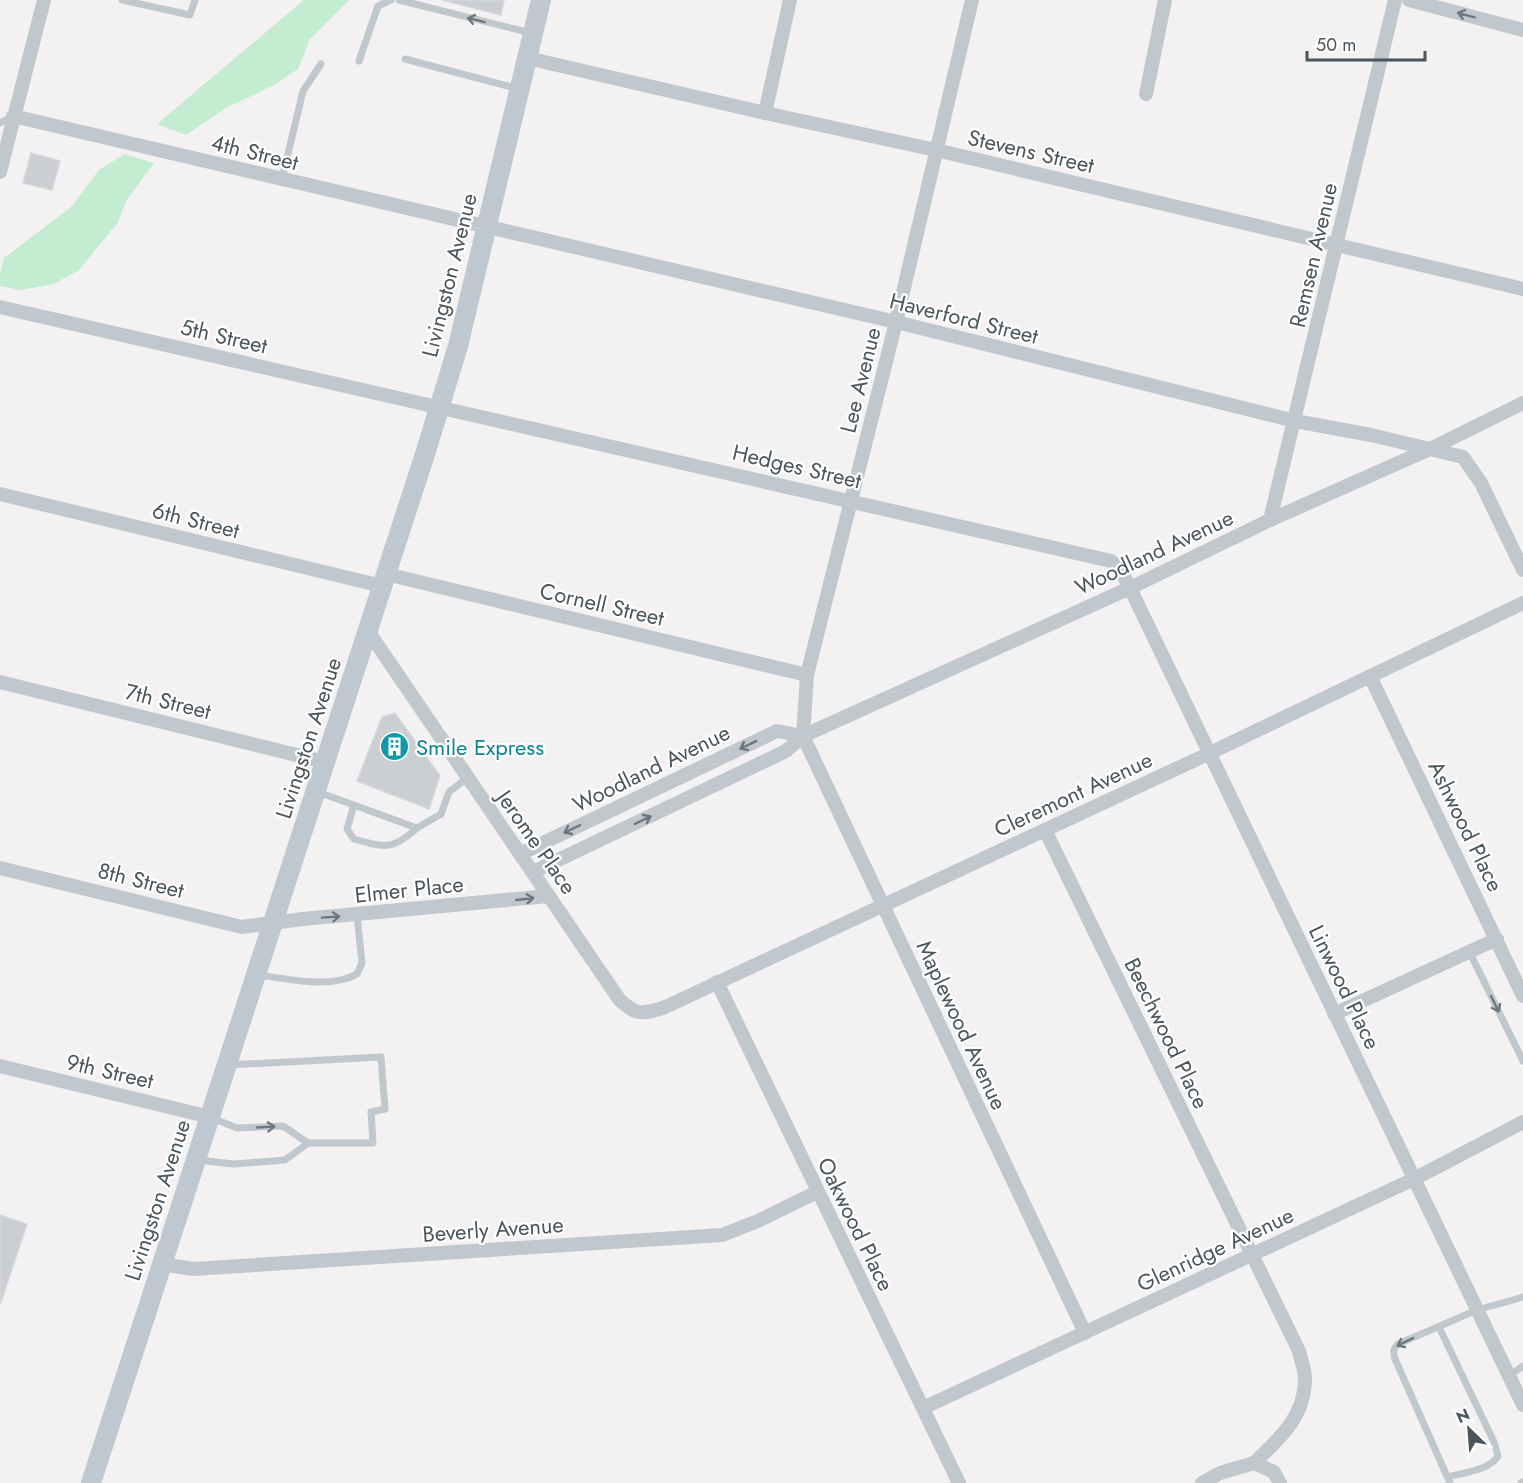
<svg xmlns="http://www.w3.org/2000/svg" width="1523" height="1483" font-family="Jost,sans-serif">
<style>
.green{fill:#c3ecd1}
.building{fill:#cbced2;stroke:#d5d7db;stroke-width:1.5}
.lines{fill:none;stroke-linecap:round;stroke-linejoin:round}
.lane{stroke:#c0c8ce;stroke-width:7}
.street{stroke:#c0c8ce;stroke-width:14}
.secondary{stroke:#bec8d0;stroke-width:20}
.oneway{stroke:#6d787e}
.labels{text-anchor:middle;stroke-width:4.5;stroke-linejoin:round;paint-order:stroke}
.street-label{font-size:22px;fill:#4a555c;stroke:#fff}
.culture-label{font-size:22px;fill:#0d838f;stroke:#fff;text-anchor:start}
</style>
<rect width="100%" height="100%" fill="#f3f1f1"/>
<g class="green">
<path d="M304 0H349L310 39 298 69 274 85 226 108 186 135 157 124Z"/>
<path d="M124 154 154 163 126 201 118 222 79 270 54 284 21 290 0 286V274L4 258 71 207 99 170Z"/>
</g>
<g class="building">
<path d="M442 0H504L501 15Z"/>
<path d="M31 153 60 161 52 190 23 183Z"/>
<path d="M395 713 440 776 429 809 357 781 382 717Z"/>
<path d="M0 1215 27 1224 0 1305Z"/>
</g>
<g class="lines">
<g class="lane">
<path d="M122 0 190 15 195 0"/>
<path d="M399 0 531 33"/>
<path d="M405 59 519 89"/>
<path d="M359 61 378 6 391 0"/>
<path d="M0 123 13 116"/>
<path d="M282 179 303 91 321 64"/>
<path d="M318 792 417 828 441 814 449 792 467 778"/>
<path d="M354 805 347 829 354 839C385 848 393 850 417 828"/>
<path d="M1469 951 1523 1061"/>
<path d="M259 975C287 979 331 989 357 974L362 963 357 915"/>
<path d="M228 1065 381 1057 385 1109 371 1112 373 1143H308"/>
<path d="M197 1160 234 1164 285 1160 308 1143 283 1126 237 1128 212 1118"/>
<path d="M1439 1327 1494 1442 1498 1456C1490 1470 1463 1473 1448 1477"/>
<path d="M1509 1376 1523 1366"/>
<path d="M1450 1483 1395 1359C1393 1352 1393 1349 1398 1344L1477 1310 1523 1297"/>
<path d="M1521 1483 1523 1482"/>
</g>
<g class="street">
<path d="M972 0 896 322 807 675 803 736 1085 1333"/>
<path d="M1409 0 1523 30"/>
<path d="M527 58 765 113 936 150 1523 289"/>
<path d="M1146 94 1165 0"/>
<path d="M765 113 790 0"/>
<path d="M13 116 896 322 1295 421 1371 435 1463 457 1481 483 1523 570"/>
<path d="M0 172 44 0"/>
<path d="M0 307 1111 561 1119 567 1130 588 1523 1405"/>
<path d="M0 494 382 586"/>
<path d="M1270 520 1395 0"/>
<path d="M386 574 807 675"/>
<path d="M368 631 619 999C636 1016 642 1014 663 1008L1208 754 1523 603"/>
<path d="M1370 676 1523 996"/>
<path d="M0 682 325 762"/>
<path d="M1045 830 1299 1351C1301 1360 1305 1370 1305 1379 1305 1417 1279 1439 1254 1463"/>
<path d="M520 854 777 731 803 736"/>
<path d="M0 868 242 927 303 919 549 896"/>
<path d="M533 872 786 751 803 736 1130 588 1270 520 1432 448 1523 403"/>
<path d="M717 982 959 1483"/>
<path d="M1334 1014 1497 939"/>
<path d="M0 1066 210 1117"/>
<path d="M162 1264 193 1269 722 1235 758 1221 817 1192"/>
<path d="M923 1408 1414 1179 1523 1122"/>
<path d="M1202 1483 1220 1473 1254 1463 1274 1472 1280 1483"/>
</g>
<path class="secondary" d="M91 1483 426 451 458 346 541 0"/>
</g>
<defs><path id="oneway-shaft" d="M-6 0H5M1.5-3L5.5 0L1.5 3" fill="none" stroke-width="1.6" stroke-linecap="round" stroke-linejoin="round" transform="scale(1.5)"/></defs>
<g class="oneway">
<use href="#oneway-shaft" transform="translate(1466 15) rotate(-165)"/>
<use href="#oneway-shaft" transform="translate(476 20) rotate(-166)"/>
<use href="#oneway-shaft" transform="translate(748 745) rotate(154)"/>
<use href="#oneway-shaft" transform="translate(643 820) rotate(-26)"/>
<use href="#oneway-shaft" transform="translate(572 829) rotate(154)"/>
<use href="#oneway-shaft" transform="translate(525 899) rotate(-6)"/>
<use href="#oneway-shaft" transform="translate(331 917) rotate(-4)"/>
<use href="#oneway-shaft" transform="translate(1495 1004) rotate(64)"/>
<use href="#oneway-shaft" transform="translate(266 1127) rotate(-3)"/>
<use href="#oneway-shaft" transform="translate(1405 1342) rotate(154)"/>
</g>
<defs>
<symbol id="building-disc" viewBox="-11 -11 22 22"><circle r="9.5" fill="#0f9aa8" stroke="#fff"/><path d="M-4-6H4V6H1V3H-1V6H-4ZM-2.5-4.3h1.7v1.8h-1.7ZM.8-4.3h1.7v1.8H.8ZM-2.5-1h1.7V.8h-1.7ZM.8-1h1.7V.8H.8Z" fill="#fff"/></symbol>
</defs>
<g fill-rule="evenodd">
<use href="#building-disc" x="378" y="730" width="33" height="33"/>
</g>
<g class="labels">
<g class="street-label">
<text transform="translate(1031 151) rotate(13)" y="8">Stevens Street</text>
<text transform="translate(255 152) rotate(14)" y="8">4th Street</text>
<text transform="translate(1313 255) rotate(-77)" y="8">Remsen Avenue</text>
<text transform="translate(449 275) rotate(-76)" y="8">Livingston Avenue</text>
<text transform="translate(964 318) rotate(14)" y="8">Haverford Street</text>
<text transform="translate(224 336) rotate(13)" y="8">5th Street</text>
<text transform="translate(860 380) rotate(-76)" y="8">Lee Avenue</text>
<text transform="translate(797 466) rotate(13)" y="8">Hedges Street</text>
<text transform="translate(196 520) rotate(14)" y="8">6th Street</text>
<text transform="translate(1154 552) rotate(-25)" y="8">Woodland Avenue</text>
<text transform="translate(602 604) rotate(13)" y="8">Cornell Street</text>
<text transform="translate(168 701) rotate(14)" y="8">7th Street</text>
<text transform="translate(308 738) rotate(-72)" y="8">Livingston Avenue</text>
<text transform="translate(651 768) rotate(-26)" y="8">Woodland Avenue</text>
<text transform="translate(1073 794) rotate(-25)" y="8">Cleremont Avenue</text>
<text transform="translate(1466 826) rotate(64)" y="8">Ashwood Place</text>
<text transform="translate(537 842) rotate(55)" y="8">Jerome Place</text>
<text transform="translate(141 880) rotate(14)" y="8">8th Street</text>
<text transform="translate(409 889) rotate(-6)" y="8">Elmer Place</text>
<text transform="translate(1345 987) rotate(64)" y="8">Linwood Place</text>
<text transform="translate(962 1025) rotate(65)" y="8">Maplewood Avenue</text>
<text transform="translate(1167 1033) rotate(64)" y="8">Beechwood Place</text>
<text transform="translate(110 1071) rotate(13)" y="8">9th Street</text>
<text transform="translate(157 1200) rotate(-72)" y="8">Livingston Avenue</text>
<text transform="translate(856 1224) rotate(64)" y="8">Oakwood Place</text>
<text transform="translate(493 1229) rotate(-4)" y="8">Beverly Avenue</text>
<text transform="translate(1215 1249) rotate(-25)" y="8">Glenridge Avenue</text>
</g>
<g class="culture-label">
<text x="416" y="755">Smile Express</text>
</g>
</g>
<g transform="translate(1469 1429) rotate(335)" stroke="#ffffff" stroke-width="4.5" paint-order="stroke">
<path d="M0-4.5L10 22L0 15L-10 22Z" fill="#4a555c"/>
<text y="-9" font-size="16" font-weight="bold" text-anchor="middle" fill="#4a555c">N</text>
</g>
<path d="M1307 51v9h118v-9" fill="none" stroke="#4a555c" stroke-width="3"/>
<text x="1316" y="51" font-size="18" fill="#4a555c" stroke="#ffffff" stroke-width="4.5" paint-order="stroke">50 m</text>
</svg>
